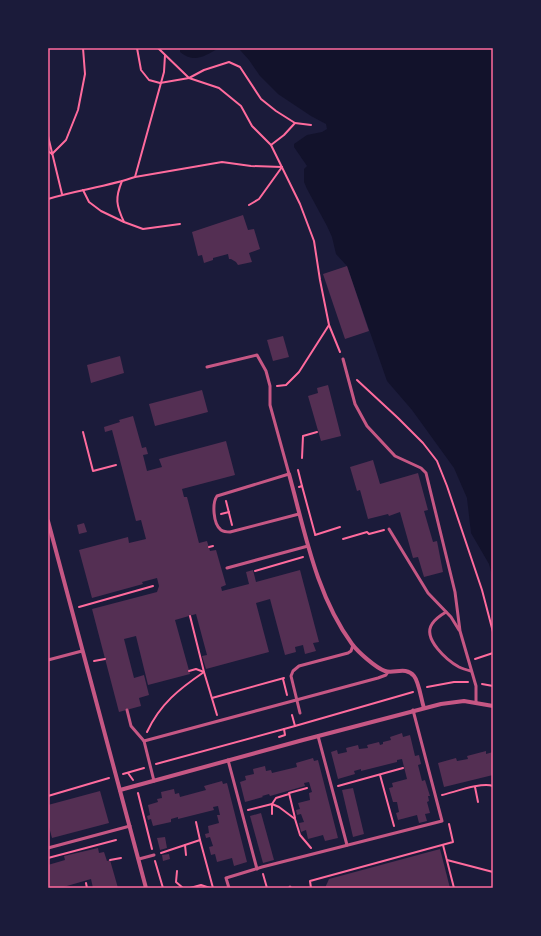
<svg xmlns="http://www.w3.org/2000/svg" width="541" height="936" font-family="Quicksand,sans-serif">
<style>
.water{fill:#12122b}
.building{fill:#542f53}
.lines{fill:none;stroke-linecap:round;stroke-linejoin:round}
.path{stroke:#ff6b9d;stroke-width:2}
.service{stroke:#c65784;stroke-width:3}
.minor{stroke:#c65784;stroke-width:4}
.neatline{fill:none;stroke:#ff6b9d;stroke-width:1.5}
</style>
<rect width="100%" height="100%" fill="#1b1b3a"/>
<g class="water">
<path d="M180 48H220C206 54 196 65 180 52Z"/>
<path d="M235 48H493V579L489 564 471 533 467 498 454 468 412 410 387 381 347 266 336 254 332 237 327 226 307 189 304 182V169L307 166 294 147V144L307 135 322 132 327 129 326 124 311 116 278 94 260 76 249 60 240 50Z"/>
</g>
<g class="building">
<path d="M243 215 248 230 254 229 260 249 249 253 252 262 238 265 236 262 231 259H229L228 254 213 258V260L204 263 202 255 198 256 192 232Z"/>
<path d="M347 266 369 331 345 339 323 274Z"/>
<path d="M283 336 289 357 273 361 267 340Z"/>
<path d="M120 356 124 373 91 383 87 365Z"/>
<path d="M328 385 341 436 321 441 308 396 318 393 317 388Z"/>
<path d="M202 390 208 412 155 426 149 404Z"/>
<path d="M133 416 142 448 146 447 148 454 143 455 147 471 162 467 159 459 226 441 235 475 182 489 184 497H187L199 543 207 541 210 551 216 550 226 585 221 587 222 591 249 584 246 572 253 570 256 582 300 570 319 642 313 643 316 651 305 654 303 645 295 647 296 652 285 655 270 599 256 603 269 652 206 669 202 656 207 655 196 614 175 620 190 674 148 685 136 636 124 639 134 678 144 675 149 695 139 698 141 706 119 712 92 609 157 592 159 586 157 578 142 582 143 584 92 598 79 550 128 537 129 543 146 539 141 520 136 521 112 430 105 432 104 427 120 422 119 420Z"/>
<path d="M373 460 380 484 418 473 428 510 424 511 433 542 437 541 443 572 424 577 418 557 413 558 400 512 389 516 388 514 368 519 360 490 357 491 350 467Z"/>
<path d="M84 523 87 532 79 534 77 525Z"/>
<path d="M402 733 403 737 410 735 415 756 419 755 421 764 418 765 422 781 425 780 430 796H428L429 801 427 802 430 813 425 814 427 821 419 823 417 815 398 820 396 813 399 812 397 802H393L389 788 393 787 392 783 407 779 402 759 397 760V762L361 771V769L354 771 355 774 338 779 331 752 337 750 338 754 347 752 346 748 358 745 359 749 368 748 367 745 379 742 380 745 383 744V742L391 740 390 737Z"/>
<path d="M486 751V754L493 752V775L444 787 438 763 456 758 457 761 468 759 467 756Z"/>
<path d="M313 758 314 761 318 760 338 838 325 841 323 835 308 839 306 830 301 832 299 823 304 822 301 814 297 815 296 810 300 809 298 803 310 800 309 793 312 792 309 782 304 783 305 786 270 796 269 794 262 796 263 797 245 802 240 782 246 780 245 776 254 774 253 769 265 766 266 771 271 770 272 773 297 767 296 763Z"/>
<path d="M222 781 223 784 227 783 247 862 234 866 232 858 217 862 215 854 211 855 209 847 213 846 210 837 206 838 205 834 209 833 208 826 219 823 217 815H220L218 806 213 807 214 810 178 819V817L171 819V822L153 826 151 819 148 820 147 816 150 815 148 805 158 802 157 799 162 798 161 792 174 789 175 794 179 793 180 797 206 790 204 786Z"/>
<path d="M353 788 364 834 353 837 342 790Z"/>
<path d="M100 791 109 823 52 838 48 823V805Z"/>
<path d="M261 813 274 860 263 863 250 816Z"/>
<path d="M165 837 167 848 160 850 157 838Z"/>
<path d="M98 848 99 853 104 852 107 861 110 860 118 888H93L91 879 60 888H48V865L65 860 64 856Z"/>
<path d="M440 849 450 888H325L329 879Z"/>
<path d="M169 854 170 859 163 861 162 855Z"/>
</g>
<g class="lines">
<g class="path">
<path d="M137 48 141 70 149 80 160 83 189 78 204 70 229 62 240 67 261 99 276 111 295 123 284 135 271 145"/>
<path d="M158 48 189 78 219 88 241 106 252 126 271 145 300 204 314 241 320 280 329 325 340 352"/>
<path d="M295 123 311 125"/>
<path d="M48 136 62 194"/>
<path d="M48 151 52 154"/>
<path d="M52 154 66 140 78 110 85 74 83 48"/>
<path d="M135 177 164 72 165 55"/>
<path d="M122 181C115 198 116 205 124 222"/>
<path d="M83 190 89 202 101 211 124 222 143 229 180 224"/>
<path d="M48 199C76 190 106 187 135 177L222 162 251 166 282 167"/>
<path d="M249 205 259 199 282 167"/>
<path d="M357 380 398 418 423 443 437 461 447 486 482 590 493 632"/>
<path d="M277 386 286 385 299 372 329 325"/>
<path d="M83 432 93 471 116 465"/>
<path d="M302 458 303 436 317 432"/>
<path d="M298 470 302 486"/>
<path d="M299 487 302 486 315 534"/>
<path d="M226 501 232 525"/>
<path d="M221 514 229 512"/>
<path d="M315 535 340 527"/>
<path d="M343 539 367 532 369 534 384 530"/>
<path d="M209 547 213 546"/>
<path d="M255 571 303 557"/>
<path d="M79 607 153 586"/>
<path d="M190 616 204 672 217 715"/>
<path d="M475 659 493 653"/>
<path d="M94 661 105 659"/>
<path d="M283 679 287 695"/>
<path d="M482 684 493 686"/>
<path d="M427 687 454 682H468"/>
<path d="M212 698 284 678"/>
<path d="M292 715 295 726"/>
<path d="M147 732C160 704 179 689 204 672L196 669 189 671"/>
<path d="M279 737 285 735 284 729"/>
<path d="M156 764 295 726 413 692"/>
<path d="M128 773 133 780"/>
<path d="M123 774 144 768"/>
<path d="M380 775 394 826"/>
<path d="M338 786 403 768"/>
<path d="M475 787 478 802"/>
<path d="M138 793 152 849"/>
<path d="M442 795C455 792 481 782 493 786"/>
<path d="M48 796 109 778"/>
<path d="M248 810 272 804 279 807 295 819 300 835 311 848"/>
<path d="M272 814V804L276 798 289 794"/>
<path d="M295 818 289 793 307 788"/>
<path d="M196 822 200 840"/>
<path d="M185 845 186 855"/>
<path d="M443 845 454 888"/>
<path d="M161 853 200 840 213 888"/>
<path d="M48 858 116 840"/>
<path d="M110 860 121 858"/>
<path d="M447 860 493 872"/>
<path d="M155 861 163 888"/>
<path d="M177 871 176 882 183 888"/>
<path d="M263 874 267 888"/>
<path d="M86 883 87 888"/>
<path d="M190 888 201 885 210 888"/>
<path d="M311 888 310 881 453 842 449 824"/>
</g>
<g class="service">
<path d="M343 359 355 404 367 426 395 456 421 468 426 473 455 592 460 631 476 686V703"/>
<path d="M207 367 257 355 266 371 270 386V405L289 474 217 496C212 503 213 524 221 530 224 532 227 532 230 532L299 514"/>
<path d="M389 529 428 593 451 617 459 630"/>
<path d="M227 568 308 546"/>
<path d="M446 612C441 615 435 619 432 624 422 639 448 661 459 667 463 669 467 670 471 671"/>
<path d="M48 660 82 651"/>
<path d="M127 710 131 726 144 741"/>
<path d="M300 713 291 676 293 671 299 666 348 653 351 651 353 645"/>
<path d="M318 736 347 845"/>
<path d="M228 760 257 869"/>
<path d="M154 781 144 741 378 678 386 675 388 672"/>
<path d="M48 848 130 826"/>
<path d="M139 859 154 855"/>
<path d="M290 887V888"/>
<path d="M229 888 226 878 262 867 442 821 413 710"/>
</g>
<g class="minor">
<path d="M289 474C305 532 316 595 352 644 358 652 376 668 385 671 394 674 406 666 414 676 419 682 421 699 424 708"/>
<path d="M48 521 146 888"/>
<path d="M120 790 303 740 441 704 464 701 493 706"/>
</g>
</g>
<rect width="541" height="936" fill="none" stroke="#1b1b3a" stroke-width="98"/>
<rect x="49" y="49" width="443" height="838" class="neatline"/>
</svg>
